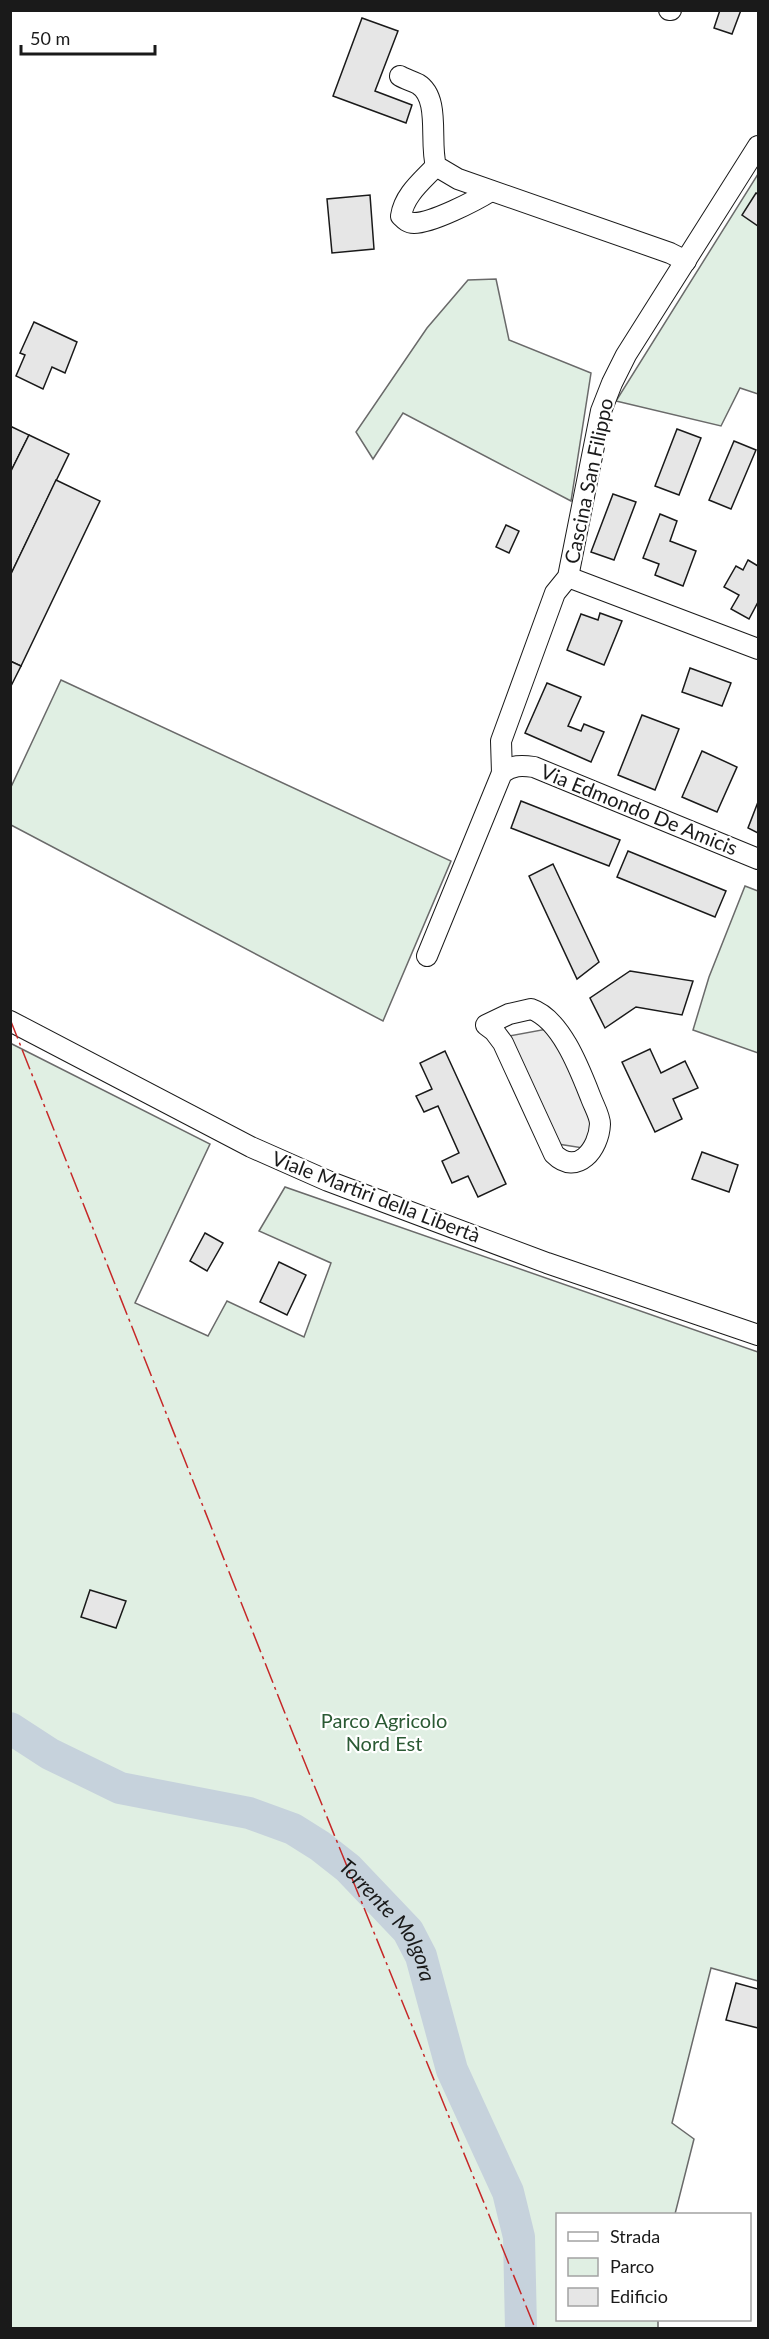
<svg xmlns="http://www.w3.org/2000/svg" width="769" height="2339" font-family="Lato,sans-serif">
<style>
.green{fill:#e0efe3;stroke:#6a6a6a;stroke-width:1.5}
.parking{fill:#ededed;stroke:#6a6a6a;stroke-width:1.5}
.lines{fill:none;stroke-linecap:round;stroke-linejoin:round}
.river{stroke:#c6d2dc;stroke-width:32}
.building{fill:#e6e6e6;stroke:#1a1a1a;stroke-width:1.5}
.minor-casing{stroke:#1a1a1a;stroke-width:22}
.minor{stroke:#fff;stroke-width:20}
.power{stroke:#c62828;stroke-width:1.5;stroke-dasharray:21 4.5 3 4.5;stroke-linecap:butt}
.labels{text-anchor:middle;stroke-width:4.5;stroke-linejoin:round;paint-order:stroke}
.street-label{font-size:20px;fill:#1a1a1a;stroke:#fff}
.park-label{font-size:20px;fill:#2b5a34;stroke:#fff}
.water-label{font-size:21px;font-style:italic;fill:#1a1a1a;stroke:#fff}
</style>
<rect width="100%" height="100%" fill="#fff"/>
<g class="green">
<path d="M758 174V394L740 388 721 426 616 401Z"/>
<path d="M496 279 509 340 591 373 571 501 403 413 373 459 356 432 427 328 468 280Z"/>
<path d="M61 680 451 861 383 1021 11 825V787Z"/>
<path d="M745 886 758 891V1053L693 1030 709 977Z"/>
<path d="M10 1043 210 1144 135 1303 208 1336 227 1301 304 1337 331 1263 259 1231 285 1187 758 1352V1981L711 1968 672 2123 694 2139 675 2214H558V2320H658V2328H11Z"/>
</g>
<path class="parking" d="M547 1029 574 1072 594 1126 583 1148 558 1144 509 1036Z"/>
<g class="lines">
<path class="river" id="s1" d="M10 1728 50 1754 120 1788 249 1813 293 1829 320 1846 348 1868 408 1931 421 1956 452 2070 508 2192 519 2237 521 2328"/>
</g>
<g class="building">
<path d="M720 10H741L732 34 714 28Z"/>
<path d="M362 18 398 31 375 91 412 105 406 123 333 96Z"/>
<path d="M756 193 758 194V226L742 215Z"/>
<path d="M370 195 374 249 332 253 327 199Z"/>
<path d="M34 322 77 342 65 373 52 367 43 389 16 376 25 355 20 353Z"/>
<path d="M10 426 29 435 10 473Z"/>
<path d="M677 429 701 438 679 495 655 486Z"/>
<path d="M29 435 69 454 10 576V473Z"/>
<path d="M734 441 756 450 731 509 709 500Z"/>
<path d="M56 480 100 501 21 666 10 661V576Z"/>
<path d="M613 494 636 502 614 560 591 552Z"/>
<path d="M660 514 677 521 670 541 696 551 683 586 655 575 659 564 643 558Z"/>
<path d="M506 525 519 531 509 553 496 547Z"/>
<path d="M748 560 758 566V602L749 619 731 609 739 595 724 587 736 566 743 570Z"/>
<path d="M600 613 622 621 604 665 567 650 581 614 598 620Z"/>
<path d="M10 661 21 666 10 688Z"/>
<path d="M690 668 731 683 722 706 682 692Z"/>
<path d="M547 683 581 697 568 726 581 731 584 724 604 732 591 762 525 733Z"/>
<path d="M642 715 679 729 655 790 618 775Z"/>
<path d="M702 751 737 767 717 812 682 797Z"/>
<path d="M521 801 620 840 609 866 511 828Z"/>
<path d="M758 802V833L748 828Z"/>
<path d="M628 851 726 891 715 917 617 877Z"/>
<path d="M553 864 599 962 577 979 529 876Z"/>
<path d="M630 971 693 981 682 1015 636 1007 605 1028 590 998Z"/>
<path d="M650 1049 661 1073 685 1061 698 1088 673 1099 682 1119 655 1132 622 1062Z"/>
<path d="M445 1051 506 1184 478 1197 468 1176 452 1183 442 1161 459 1153 438 1106 424 1112 416 1096 432 1089 420 1063Z"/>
<path d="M702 1152 738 1165 729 1192 692 1179Z"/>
<path d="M205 1233 223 1243 207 1271 190 1261Z"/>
<path d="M279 1262 306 1275 287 1315 260 1302Z"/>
<path d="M90 1590 126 1601 116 1628 81 1617Z"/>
<path d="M736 1983 758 1989V2028L726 2020Z"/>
</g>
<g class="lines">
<defs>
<g id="minor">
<path d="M669 10H671"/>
<path d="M400 76C405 79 412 81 418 84 441 98 429 142 436 166L458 179 670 253 686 261"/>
<path d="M436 166C422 181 404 195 401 216 405 220 408 223 414 223 432 223 475 201 491 191"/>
<path d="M568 577 758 649"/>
<path d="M502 773 501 741 555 593 568 577 601 411 612 383 626 355 758 146"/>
<path d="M427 956 502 773C513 765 521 765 534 767L758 859"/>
<path d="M531 1009C561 1019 580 1070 591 1098 594 1106 600 1116 600 1124 599 1149 577 1177 554 1154L503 1043 494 1031 486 1025 509 1014Z"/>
<path d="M10 1021 251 1147 328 1181 547 1263 758 1335"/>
</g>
</defs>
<use href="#minor" class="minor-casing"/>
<use href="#minor" class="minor"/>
<path class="power" d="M10 1019 294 1736 535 2328"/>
</g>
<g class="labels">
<g class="street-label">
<text transform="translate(589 481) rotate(-78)" y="7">Cascina San Filippo</text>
<text transform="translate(639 810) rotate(22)" y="7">Via Edmondo De Amicis</text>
<text transform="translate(376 1197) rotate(21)" y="7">Viale Martiri della Libertà</text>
</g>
<g class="park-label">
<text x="384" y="1728">Parco Agricolo<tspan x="384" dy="23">Nord Est</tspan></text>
</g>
<g class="water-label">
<text dy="7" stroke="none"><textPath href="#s1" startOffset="438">Torrente Molgora</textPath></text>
</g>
</g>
<rect width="769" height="2339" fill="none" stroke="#1a1a1a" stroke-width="24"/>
<rect x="556" y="2213" width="195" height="108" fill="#ffffff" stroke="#a3a3a3" stroke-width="1.5"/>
<rect x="568" y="2232" width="30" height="9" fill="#ffffff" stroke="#a3a3a3" stroke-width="1.5"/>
<text x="610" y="2243" font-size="18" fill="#1a1a1a">Strada</text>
<rect x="568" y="2258" width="30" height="18" fill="#e0efe3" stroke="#a3a3a3" stroke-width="1.5"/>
<text x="610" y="2273" font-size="18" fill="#1a1a1a">Parco</text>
<rect x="568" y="2288" width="30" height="18" fill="#e6e6e6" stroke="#a3a3a3" stroke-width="1.5"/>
<text x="610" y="2303" font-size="18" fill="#1a1a1a">Edificio</text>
<path d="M21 45v9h134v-9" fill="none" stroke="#1a1a1a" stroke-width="3"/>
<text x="30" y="45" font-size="18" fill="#1a1a1a" stroke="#ffffff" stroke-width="4.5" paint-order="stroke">50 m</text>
</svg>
